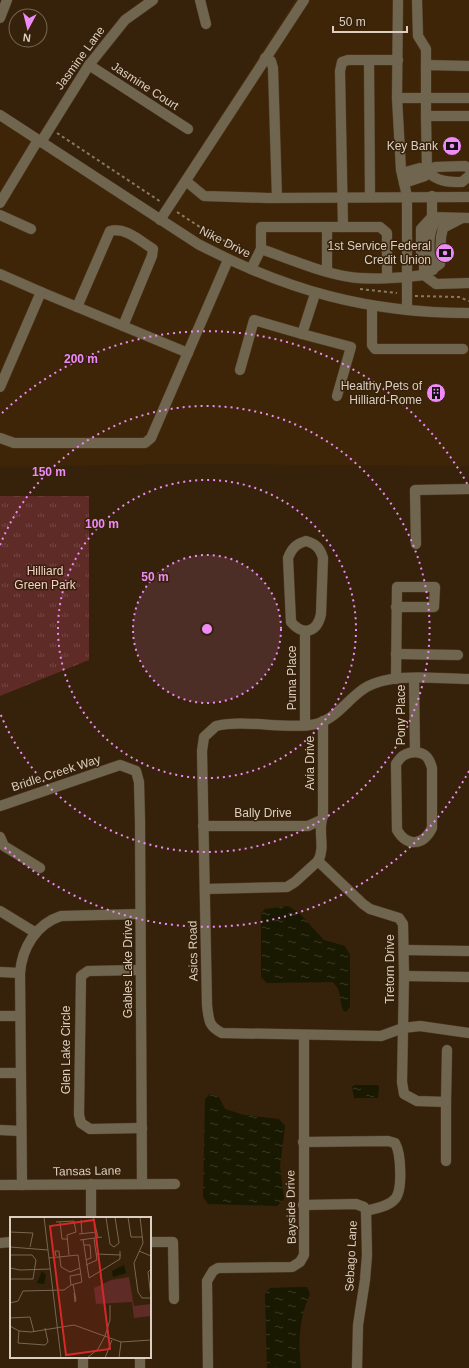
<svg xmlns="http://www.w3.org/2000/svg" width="469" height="1368" font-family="Helvetica,sans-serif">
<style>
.built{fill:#3e2507}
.park{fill:url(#park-tufts)}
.water{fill:url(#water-ripples)}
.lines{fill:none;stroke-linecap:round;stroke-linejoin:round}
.minor-casing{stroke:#513d27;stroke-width:11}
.path{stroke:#897865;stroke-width:2;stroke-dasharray:3 3;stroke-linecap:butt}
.minor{stroke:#70664f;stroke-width:10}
.ring{fill:none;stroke:#ef8bf7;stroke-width:2;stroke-dasharray:2 4}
.labels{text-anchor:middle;stroke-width:3;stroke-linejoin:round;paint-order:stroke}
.street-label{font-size:12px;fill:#dccfc1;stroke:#36210a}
.poi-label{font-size:12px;fill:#dccfc1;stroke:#36210a;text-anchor:end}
.park-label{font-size:12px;fill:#f6cfca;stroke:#36210a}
.inset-road{fill:none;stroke:#786753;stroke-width:1}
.view{fill:#d62828;fill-opacity:0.15;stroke:#d62828;stroke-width:2}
.inset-edge{fill:none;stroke:#dccfc1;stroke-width:2}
.centre{fill:#ef8bf7;stroke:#36210a;stroke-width:2}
.ring-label{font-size:12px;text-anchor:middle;font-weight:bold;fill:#ef8bf7;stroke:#36210a;stroke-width:3;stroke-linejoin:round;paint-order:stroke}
</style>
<defs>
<pattern id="park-tufts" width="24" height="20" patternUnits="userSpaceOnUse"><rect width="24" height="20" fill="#5f2b27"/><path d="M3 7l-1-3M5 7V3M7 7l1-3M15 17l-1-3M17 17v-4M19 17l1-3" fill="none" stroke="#754945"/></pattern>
<pattern id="water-ripples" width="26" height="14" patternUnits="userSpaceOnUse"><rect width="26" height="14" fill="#191800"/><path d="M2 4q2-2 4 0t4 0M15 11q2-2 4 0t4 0" fill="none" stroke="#3a3923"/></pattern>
</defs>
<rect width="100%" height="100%" fill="#36210a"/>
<path class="built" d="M295 0H469V466L184 464 0 467V115L160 220 167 199Z"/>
<path class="park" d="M0 496H89V660L0 696Z"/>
<g class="water">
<path d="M288 906 298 912 324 940 345 946 350 955V1007L345 1013C337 1000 344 994 333 982L267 983 261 977V914L265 909Z"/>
<path d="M354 1085H378L379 1087 378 1098H354L352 1087Z"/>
<path d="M210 1094 219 1097 225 1109 244 1115 279 1119 285 1126 280 1166 284 1199 277 1206 208 1204 203 1197 205 1099Z"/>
<path d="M300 1287H307L310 1294C299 1317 298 1343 301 1368H267L265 1294 270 1288Z"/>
</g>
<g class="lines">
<defs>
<g id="minor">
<path d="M200 0 206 24"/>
<path d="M398 0 397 98 401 170 407 196V310"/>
<path d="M417 0 418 36 426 49V65"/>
<path d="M0 18 7 0"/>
<path d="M265 58 271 61 273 68 277 198"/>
<path d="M369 60 370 197"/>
<path d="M89 65 188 129"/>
<path d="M469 66 426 65V116H469"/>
<path d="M397 98H469"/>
<path d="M0 115 198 244C288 291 368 313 469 313"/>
<path d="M426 116 427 171C437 182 449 182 462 182L469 176"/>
<path d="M41 142 89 65 125 20 153 0"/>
<path d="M402 173 420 168 427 171 425 176 404 183"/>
<path d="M429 174 435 167 465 166 469 168"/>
<path d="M186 181 204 196 268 198 469 197"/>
<path d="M432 196V217L469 218"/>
<path d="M0 203 38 140"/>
<path d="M0 215 31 229"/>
<path d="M432 217 421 229V256L424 264V275L440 264 441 237 443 228 462 218"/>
<path d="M160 220 304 0"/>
<path d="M327 227V271"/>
<path d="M343 227H380L387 233V277"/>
<path d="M261 249C290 259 319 272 350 277 370 280 403 278 424 275L436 284 469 283"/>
<path d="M251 269 261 249V227H343L340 71 342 62 348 60H398"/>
<path d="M433 270C429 258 427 235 434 224 435 222 439 219 441 218"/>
<path d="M0 274 41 292"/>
<path d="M77 307 110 231C126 227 140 241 153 249L152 256 123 326"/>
<path d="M372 307V345L375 349H463"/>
<path d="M302 334 351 347 337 396"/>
<path d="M240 370 254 320 302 334 315 294"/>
<path d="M0 387 41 292 188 353"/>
<path d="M0 438 14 443H145L151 438 228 260"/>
<path d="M306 541C316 544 320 548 323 558L321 614C317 633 303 636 291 622L288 558C292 548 296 544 306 541Z"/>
<path d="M416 544 415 490 469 489"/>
<path d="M396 607H434L435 587H397L396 679"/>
<path d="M305 631V725"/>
<path d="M396 654 458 655"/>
<path d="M414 678 415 752"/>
<path d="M469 679C438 679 387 671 362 690 345 702 333 723 310 725 281 729 244 719 216 726L204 737 202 751 207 1005C209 1020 208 1026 222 1033L381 1036 403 1028 420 1026 469 1033"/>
<path d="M415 752C425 753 429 757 432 768V828C423 846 407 847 397 830L396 764C401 756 405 753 415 752Z"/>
<path d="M0 806 120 765 136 771 139 782 140 821 142 1184"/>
<path d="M203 826H308L321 820"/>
<path d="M0 837 4 846 40 868"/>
<path d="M318 861C326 847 317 830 323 816V721"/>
<path d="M205 889 287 887 295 882 318 861 363 904 370 909 399 918 403 924 404 976 402 1082 404 1094 417 1101 446 1102 447 1050"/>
<path d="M0 911 36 933"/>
<path d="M404 950 469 951"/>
<path d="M140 970 88 971 81 976 79 1115 81 1123 90 1129 142 1128"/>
<path d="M0 972 20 973"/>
<path d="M404 976 469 977"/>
<path d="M0 1016H20"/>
<path d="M0 1073H20"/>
<path d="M0 1130 21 1131"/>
<path d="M303 1142 388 1141 395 1143C401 1153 403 1190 395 1199 388 1207 376 1208 366 1211"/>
<path d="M446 1161V1102"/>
<path d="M91 1184V1218"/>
<path d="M0 1185 175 1184"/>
<path d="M22 1185 20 973C22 948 36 924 61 916L140 914"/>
<path d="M303 1205 356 1204 364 1207 366 1211 367 1255 365 1280 358 1325 357 1368"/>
<path d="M150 1242H173L174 1299"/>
<path d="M0 1243 11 1242"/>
<path d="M83 1368V1357"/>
<path d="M140 1368V1357"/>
<path d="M208 1368 207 1281 213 1271 218 1268 292 1267 300 1262 304 1255V1035"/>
</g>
</defs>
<use href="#minor" class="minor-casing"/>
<g class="path">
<path d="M57 133 161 202"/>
<path d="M177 212 209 233 249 253"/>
<path d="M360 289 397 293"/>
<path d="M415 296 459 297 469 301"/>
</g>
<use href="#minor" class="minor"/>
</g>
<circle cx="207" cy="629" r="74" fill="#ef8bf7" fill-opacity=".12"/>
<g class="ring">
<circle cx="207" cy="629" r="74"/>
<circle cx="207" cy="629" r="149"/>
<path d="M0 545A223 223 0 1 1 0 713"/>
<path d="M469 771A298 298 0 0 1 2 845M2 413A298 298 0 0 1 469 487"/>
</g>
<defs>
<symbol id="bank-disc" viewBox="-11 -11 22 22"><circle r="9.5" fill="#ef8bf7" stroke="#36210a"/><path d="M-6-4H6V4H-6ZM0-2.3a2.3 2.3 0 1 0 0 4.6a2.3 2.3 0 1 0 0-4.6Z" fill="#111"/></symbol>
<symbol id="building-disc" viewBox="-11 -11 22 22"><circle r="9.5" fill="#ef8bf7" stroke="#36210a"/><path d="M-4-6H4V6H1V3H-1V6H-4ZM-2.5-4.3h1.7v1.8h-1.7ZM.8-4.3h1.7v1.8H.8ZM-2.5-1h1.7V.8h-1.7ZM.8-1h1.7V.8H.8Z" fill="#111"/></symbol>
</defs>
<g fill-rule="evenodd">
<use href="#bank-disc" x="441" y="135" width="22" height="22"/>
<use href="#bank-disc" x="434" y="242" width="22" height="22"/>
<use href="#building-disc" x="425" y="382" width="22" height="22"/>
</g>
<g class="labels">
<g class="street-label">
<text transform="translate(80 58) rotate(-54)" y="4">Jasmine Lane</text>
<text transform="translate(145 86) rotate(33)" y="4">Jasmine Court</text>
<text transform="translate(225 242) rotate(27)" y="4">Nike Drive</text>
<text transform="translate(292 678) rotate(-90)" y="4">Puma Place</text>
<text transform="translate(401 715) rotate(-90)" y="4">Pony Place</text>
<text transform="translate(310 763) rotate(-90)" y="4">Avia Drive</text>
<text transform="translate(56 773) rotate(-18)" y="4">Bridle Creek Way</text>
<text x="263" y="817">Bally Drive</text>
<text transform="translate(193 951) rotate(-91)" y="4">Asics Road</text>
<text transform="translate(128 969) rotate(-90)" y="4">Gables Lake Drive</text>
<text transform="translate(390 969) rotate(-90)" y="4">Tretorn Drive</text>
<text transform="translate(66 1050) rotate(-90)" y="4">Glen Lake Circle</text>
<text transform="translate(87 1171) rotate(-1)" y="4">Tansas Lane</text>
<text transform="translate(291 1207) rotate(-91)" y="4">Bayside Drive</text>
<text transform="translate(351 1256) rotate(-87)" y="4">Sebago Lane</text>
</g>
<g class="poi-label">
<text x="438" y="150">Key Bank</text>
<text x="431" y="250">1st Service Federal<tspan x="431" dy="14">Credit Union</tspan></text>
<text x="422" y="390">Healthy Pets of<tspan x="422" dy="14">Hilliard-Rome</tspan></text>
</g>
<g class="park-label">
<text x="45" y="575">Hilliard<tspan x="45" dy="14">Green Park</tspan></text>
</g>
</g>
<g transform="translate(10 1217)">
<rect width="141" height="141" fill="#36210a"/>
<path d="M119 60 124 89 141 87V99L124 101 122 85 86 87 84 71 101 63Z" fill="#5f2b27"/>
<path d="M114 48 116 56 103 60 102 54ZM32 54 36 58 34 67 27 66Z" fill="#191800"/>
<path class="inset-road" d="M34 0 51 141M83 0 88 20M96 0 100 27 104 30 109 26 105 0M118 0 121 20H132M130 0 133 26 124 46 128 75 132 81H141L138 55 141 52M71 3 72 17M46 5 64 4 66 15 57 18 59 38M50 5 52 22H58M0 15 23 16 20 30M69 17 87 15M73 22 79 61 110 42V34M70 23 92 20M74 28H80L81 41 76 43M0 30 38 33M129 34 141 39M86 37 111 38M0 38H22L26 43 23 62H0M46 39 45 34H49L51 50 60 55 70 51M39 41 68 38 72 65 61 68M76 48 87 43 84 21M0 51 10 53 40 52M63 67 66 83 65 85 64 76M61 68 60 59 71 57M0 86 8 84 13 74 54 73 61 68M0 101 20 100 24 115M0 109 9 114 21 115 64 108 111 125 141 123M9 114 8 126 35 128 38 125 35 111M95 119 100 103V88M77 141 88 132 95 119M95 141 102 123M109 141 111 125"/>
<path class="view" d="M84 3 100 132 56 138 40 9Z"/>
<rect width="141" height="141" class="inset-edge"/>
</g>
<circle cx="207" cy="629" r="6" class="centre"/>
<g class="ring-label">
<text x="81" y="363">200 m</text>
<text x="49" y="476">150 m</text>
<text x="102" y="528">100 m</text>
<text x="155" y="581">50 m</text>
</g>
<g transform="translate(28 28) rotate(187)"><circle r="19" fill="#36210a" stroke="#786753"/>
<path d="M0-3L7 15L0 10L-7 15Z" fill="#ef8bf7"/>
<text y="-6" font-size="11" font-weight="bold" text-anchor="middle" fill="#dccfc1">N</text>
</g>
<path d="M333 26v6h74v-6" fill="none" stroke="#dccfc1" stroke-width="2"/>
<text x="339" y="26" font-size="12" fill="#dccfc1" stroke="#36210a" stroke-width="3" paint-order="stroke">50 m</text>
</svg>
